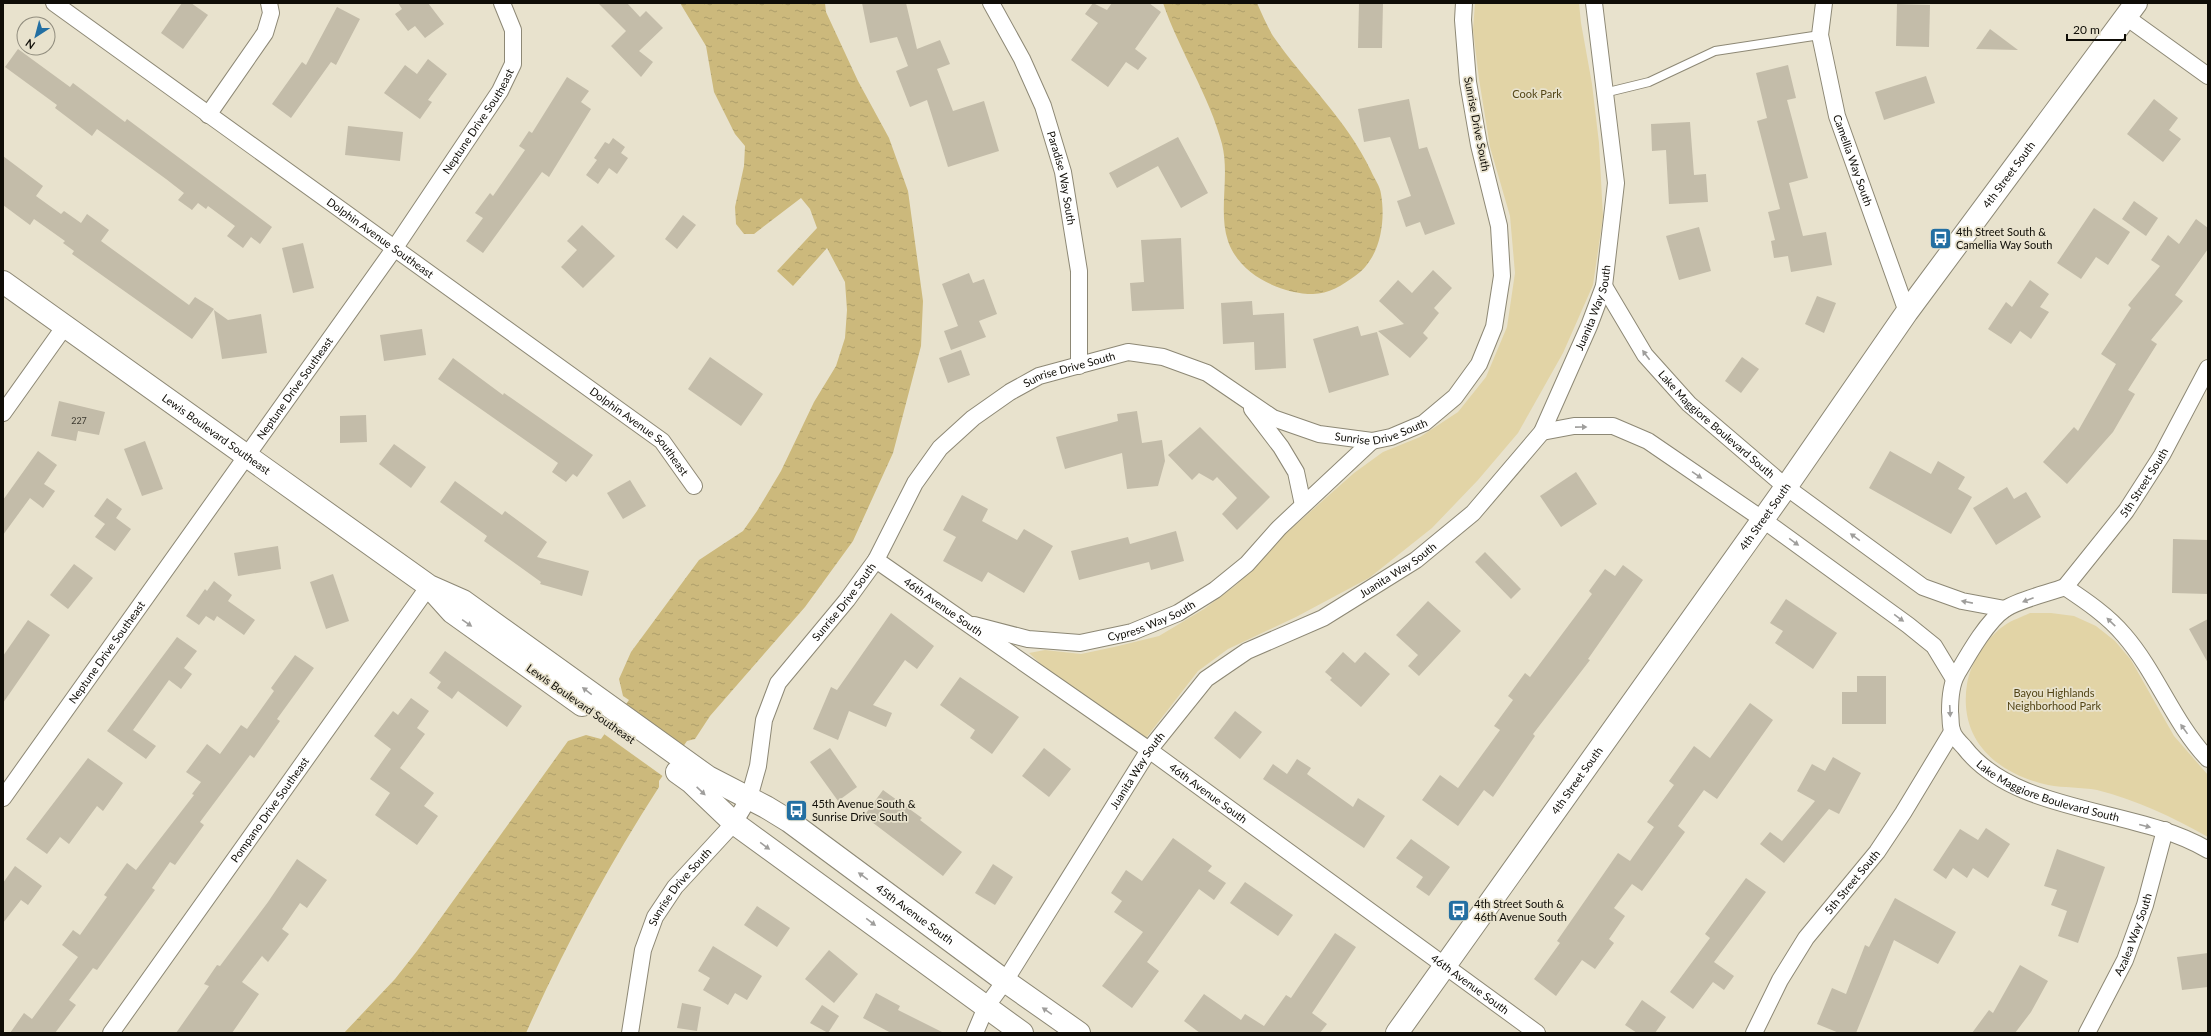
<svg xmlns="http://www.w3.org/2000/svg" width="2211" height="1036" font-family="Lato,sans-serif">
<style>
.green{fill:#e2d4a6}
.water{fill:url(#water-ripples)}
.pier{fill:#e8e2cd}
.building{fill:#c3bca9}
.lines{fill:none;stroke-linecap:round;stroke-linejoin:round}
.lane-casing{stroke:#8d8875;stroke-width:10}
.street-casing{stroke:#8d8875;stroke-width:18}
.secondary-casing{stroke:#8d8875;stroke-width:24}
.lane{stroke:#fff;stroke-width:8}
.street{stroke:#fff;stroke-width:16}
.secondary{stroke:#fff;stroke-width:22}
.oneway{fill:#9f9e9c}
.labels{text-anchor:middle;stroke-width:3.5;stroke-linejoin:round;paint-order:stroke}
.number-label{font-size:9px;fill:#3c3930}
.park-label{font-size:11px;fill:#534516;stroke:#e8e2cd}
.street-label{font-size:11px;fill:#0f0d07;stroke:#e8e2cd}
.poi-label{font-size:11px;fill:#0f0d07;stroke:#e8e2cd;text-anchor:start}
</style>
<defs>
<pattern id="water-ripples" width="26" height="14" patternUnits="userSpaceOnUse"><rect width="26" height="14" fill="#ccb97c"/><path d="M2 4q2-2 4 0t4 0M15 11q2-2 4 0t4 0" fill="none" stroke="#ae9e6a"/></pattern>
</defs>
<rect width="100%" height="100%" fill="#e8e2cd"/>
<g class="green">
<path d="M1475 3H1579L1581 23 1592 84 1599 143 1603 217 1593 285 1563 353 1518 433 1478 480 1432 528 1369 578 1296 617 1228 649 1198 671 1146 738 1045 668 1029 653 1045 650 1081 654 1114 647 1159 636 1204 609 1236 585 1275 543 1354 473 1383 452 1420 437 1458 412 1486 377 1507 327 1515 273 1510 216 1490 147 1479 79 1473 30Z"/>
<path d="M2030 613H2051L2074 616 2096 626 2115 641 2131 660 2174 736 2208 775V837C2173 817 2136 800 2097 790 2081 787 2064 788 2048 785 1998 774 1958 741 1967 684 1971 662 1986 638 2005 625 2012 620 2022 617 2030 613Z"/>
</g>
<g class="water">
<path d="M680 3H825L826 12 858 81 889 138 908 191 923 301 921 346 893 453 853 541 805 607 710 716 695 739 687 741 659 781V787C608 866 564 948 526 1033H344L395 979 417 951 568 741 586 735 601 739 629 700 623 696 619 679 631 652 699 560 743 531 757 511 781 471 814 402 836 366 845 338 847 310 845 282 827 248 793 286 777 271 817 228 810 209 801 198 754 234H744L736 224 735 207 744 166 745 146 735 134 714 92 706 46Z"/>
<path d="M1163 3H1257C1262 14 1267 26 1273 36 1305 82 1347 120 1371 171 1374 178 1380 186 1381 194 1386 222 1380 259 1355 276 1343 285 1328 294 1313 294 1280 294 1239 274 1228 241 1218 211 1230 176 1222 144 1210 97 1179 50 1163 3Z"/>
</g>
<path class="pier" d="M625 705 685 747 664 777 604 734Z"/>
<g class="building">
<path d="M182 3H191L208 15 183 49 161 33Z"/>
<path d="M398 3H428L444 24 425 38 415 26 408 31 395 14 402 9Z"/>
<path d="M598 3H627L640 17 646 11 663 28 639 51 653 62 641 77 611 46 626 31Z"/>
<path d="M862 3H906L917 49 940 40 950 64 937 69 953 111 984 101 999 151 948 167 927 100 910 107 896 71 908 66 897 37 870 43Z"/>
<path d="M1093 3 1107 10 1112 3H1149L1161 12 1135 49 1147 58 1138 70 1126 62 1108 87 1071 60 1098 23 1085 14Z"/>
<path d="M1359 3H1383L1382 48H1358Z"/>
<path d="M1897 4 1930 5 1929 47 1896 46Z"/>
<path d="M337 7 360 19 336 65 331 62 291 118 272 104 302 62 306 65Z"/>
<path d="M1990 29 2018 50 1976 49Z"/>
<path d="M18 49 70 87 73 83 125 122 127 119 272 227 260 244 251 237 243 248 227 236 235 226 208 206 206 209 198 203 192 210 178 200 184 193 166 179 97 129 92 136 55 108 57 105 5 67Z"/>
<path d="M428 59 447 74 428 100 432 102 420 119 384 93 405 65 417 74Z"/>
<path d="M1788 65 1796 98 1787 100 1808 178 1789 183 1803 236 1826 232 1832 265 1791 272 1788 256 1774 258 1771 241 1775 240 1768 212 1780 209 1757 121 1767 118 1756 73Z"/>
<path d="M1926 76 1935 103 1884 120 1875 92Z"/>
<path d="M567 77 589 91 581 102 591 109 549 177 542 172 483 253 466 241 483 218 475 213 490 193 493 196 525 150 519 146 529 131 532 133Z"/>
<path d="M1409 99 1419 149 1427 147 1455 224 1425 235 1420 222 1406 227 1397 201 1411 196 1390 137 1364 142 1358 109Z"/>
<path d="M2154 99 2178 118 2169 130 2181 139 2163 162 2127 134Z"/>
<path d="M1690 122 1694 175 1706 174 1708 202 1669 204 1666 150 1652 151 1651 124Z"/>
<path d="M348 126 403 132 400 161 345 155Z"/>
<path d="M1178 137 1208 193 1181 208 1158 166 1117 188 1109 173Z"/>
<path d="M613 138 625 147 621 153 628 158 617 174 609 168 598 184 586 175 597 160 594 158 605 142 609 144Z"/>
<path d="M3 156 43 186 36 196 61 214 64 211 81 223 87 214 109 230 101 241 189 305 195 297 214 309 192 339 72 254 74 251 63 243 65 241 34 219 30 225 3 205Z"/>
<path d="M2134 201 2158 218 2146 236 2122 219Z"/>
<path d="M2094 208 2130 232 2108 265 2096 257 2081 279 2057 263Z"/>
<path d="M683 215 696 225 677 249 665 239Z"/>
<path d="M2196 219 2208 228V249L2175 295 2183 301 2151 340 2157 344 2128 390 2135 394 2113 432 2067 484 2043 462 2074 427 2078 431 2116 364 2101 354 2131 308 2128 305 2160 266 2151 260 2168 235 2179 244Z"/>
<path d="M582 225 615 256 583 288 561 267 577 250 567 241Z"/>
<path d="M1699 227 1711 271 1679 280 1666 236Z"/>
<path d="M1181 238 1184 309 1132 311 1130 283 1144 282 1141 240Z"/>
<path d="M303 243 314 288 293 293 282 248Z"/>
<path d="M1433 270 1452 288 1434 308 1439 313 1423 333 1428 338 1410 358 1378 331 1404 324 1379 301 1398 280 1412 293Z"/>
<path d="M969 273 973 283 984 279 997 314 979 321 986 337 951 350 944 331 958 326 942 284Z"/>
<path d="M2030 280 2049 294 2040 307 2049 312 2031 339 2020 331 2011 344 1988 329 2006 302 2012 307Z"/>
<path d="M1817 296 1836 303 1824 333 1805 324Z"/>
<path d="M1252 301 1253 315 1284 313 1286 368 1255 370 1254 342 1223 344 1221 303Z"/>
<path d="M214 310 228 320 261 314 267 353 222 359Z"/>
<path d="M1358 326 1361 336 1377 332 1389 375 1329 393 1313 339Z"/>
<path d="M422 329 426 355 384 361 380 335Z"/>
<path d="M961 350 970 375 948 383 939 358Z"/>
<path d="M710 357 763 394 741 426 688 389Z"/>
<path d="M1742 357 1759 369 1741 393 1725 381Z"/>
<path d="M453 358 503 395 504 393 593 455 577 477 573 474 566 482 552 472 558 463 438 379Z"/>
<path d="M59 401 105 412 99 435 78 431 76 441 51 436Z"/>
<path d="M1137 411 1142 443 1162 440 1165 461 1158 486 1127 489 1122 453 1065 469 1056 437 1118 421 1117 414Z"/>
<path d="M366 415 367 442 340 443V416Z"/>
<path d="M1200 427 1270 497 1237 530 1222 514 1237 498 1217 477 1213 481 1199 473 1192 480 1168 455Z"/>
<path d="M145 441 163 489 142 496 124 449Z"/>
<path d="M394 444 426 467 411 488 379 464Z"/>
<path d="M38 451 57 465 44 484 55 491 43 508 30 498 3 535V500Z"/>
<path d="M1890 451 1931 474 1938 461 1965 477 1958 489 1972 497 1951 534 1869 488Z"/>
<path d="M1576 472 1597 504 1561 527 1540 496Z"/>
<path d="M630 480 646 506 623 519 607 493Z"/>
<path d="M455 481 502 515 505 511 547 542 537 557 589 571 582 596 540 584 541 582 484 541 487 536 440 502Z"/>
<path d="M2007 487 2014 499 2026 492 2041 517 1996 545 1973 508Z"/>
<path d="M962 495 988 509 982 521 1017 540 1024 529 1053 546 1024 593 988 572 982 582 943 561 956 537 943 530Z"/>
<path d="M107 498 122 509 116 518 131 529 115 551 95 537 105 524 94 516Z"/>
<path d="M1176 531 1184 561 1151 570 1149 562 1079 580 1071 551 1128 537 1130 544Z"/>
<path d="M2173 539 2208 540V594L2172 593Z"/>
<path d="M278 546 281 569 238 576 234 553Z"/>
<path d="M1485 552 1521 589 1511 599 1475 562Z"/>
<path d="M74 564 93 578 68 609 50 595Z"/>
<path d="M1623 565 1643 580 1588 659 1590 660 1533 734 1535 736 1493 797 1484 790 1458 826 1422 800 1440 775 1458 788 1500 730 1494 726 1513 700 1508 696 1525 673 1530 677 1592 594 1589 591 1605 569 1615 576Z"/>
<path d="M333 574 349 621 326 629 310 582Z"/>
<path d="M214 581 232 595 228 601 255 620 244 635 217 616 214 621 206 616 199 625 186 616 205 589 207 591Z"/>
<path d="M1786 599 1837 633 1813 669 1775 643 1783 631 1770 623Z"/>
<path d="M1428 601 1461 631 1419 676 1408 666 1418 655 1396 635Z"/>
<path d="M891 613 934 646 917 669 905 660 873 705 892 713 886 727 849 711 838 740 813 729 831 687 837 690Z"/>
<path d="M2208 619V663L2189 629Z"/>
<path d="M28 620 50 635 3 703V656Z"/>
<path d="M177 637 197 651 184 668 192 674 181 689 169 680 133 730 156 746 146 759 107 731Z"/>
<path d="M445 651 522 706 507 727 458 691 452 699 437 688 441 682 429 673Z"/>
<path d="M1343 652 1355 663 1365 652 1390 674 1361 707 1330 680 1332 678 1325 672Z"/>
<path d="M295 655 314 668 277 719 280 721 254 758 250 755 200 822 204 825 175 865 170 862 152 888 155 890 97 970 93 968 69 1000 76 1005 55 1033H10L24 1013 32 1019 78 957 62 945 73 930 80 935 107 897 104 895 127 863 136 870 194 795 192 794 201 782 186 772 207 744 220 754 241 725 247 729 274 691 271 688Z"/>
<path d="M1857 676H1886V724H1842V692H1857Z"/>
<path d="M960 677 1019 717 992 754 970 738 975 730 940 705Z"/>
<path d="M411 698 429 711 417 728 425 734 400 768 434 793 424 806 438 816 417 845 375 815 390 793 370 779 391 749 374 736 393 711 398 715Z"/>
<path d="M1750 703 1773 720 1717 799 1704 790 1678 826 1685 832 1642 891 1632 884 1614 908 1625 916 1609 939 1614 943 1595 969 1582 960 1556 996 1534 979 1560 943 1557 941 1618 853 1630 861 1654 827 1647 822 1674 785 1669 781 1694 746 1710 758Z"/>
<path d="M1235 711 1262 732 1240 759 1214 738Z"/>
<path d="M830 748 857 787 838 801 810 762Z"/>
<path d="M1044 748 1071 769 1049 797 1022 776Z"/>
<path d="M1833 757 1861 773 1839 814 1829 809 1784 863 1760 844 1770 832 1782 841 1815 801 1797 791 1812 764 1825 771Z"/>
<path d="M88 758 123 783 103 811 97 806 69 844 60 837 47 854 26 839Z"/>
<path d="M1297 759 1311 768 1307 774 1353 807 1358 798 1385 816 1364 848 1263 779 1273 764 1287 774Z"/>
<path d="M883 790 922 818 920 820 962 852 943 876 864 816Z"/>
<path d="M1986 828 2010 844 1988 878 1973 868 1967 878 1953 868 1946 879 1933 870 1960 829 1978 840Z"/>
<path d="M1173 838 1212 866 1208 871 1226 883 1214 900 1199 889 1147 962 1159 971 1132 1008 1102 986 1143 932 1114 912 1122 901 1111 893 1126 870 1142 881Z"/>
<path d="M1411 839 1450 867 1429 896 1416 887 1423 877 1396 858Z"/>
<path d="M2057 849 2105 867 2078 943 2058 936 2067 911 2051 905 2057 890 2044 886Z"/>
<path d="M297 859 327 880 307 908 300 903 282 929 289 934 268 962 262 956 242 982 259 994 232 1033H176L209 986 204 984 217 965 220 966 268 902Z"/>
<path d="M993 864 1013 877 995 905 975 893Z"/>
<path d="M15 866 42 886 28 905 21 900 3 923V883Z"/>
<path d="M1746 878 1766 892 1714 962 1734 976 1724 990 1713 982 1693 1009 1670 992 1710 938 1705 934Z"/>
<path d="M1245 882 1293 915 1278 936 1230 903Z"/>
<path d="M1895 898 1956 932 1938 964 1894 940 1856 1033H1839L1817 1024 1832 988 1846 994 1865 945 1869 947Z"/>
<path d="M757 906 790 928 777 947 744 925Z"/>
<path d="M1335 933 1356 947 1312 1013 1327 1024 1320 1033H1200L1184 1021 1204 994 1241 1020 1245 1014 1264 1026 1286 995 1291 998Z"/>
<path d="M713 946 762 976 747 1000 735 993 728 1005 703 990 710 978 698 971Z"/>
<path d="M829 950 858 974 834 1003 805 979Z"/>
<path d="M2208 953V987L2182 990 2177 957Z"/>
<path d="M2020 965 2048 981 2031 1012 2015 1033H1972L1989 1010 1993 1013Z"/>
<path d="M876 993 900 1006 898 1010 944 1033H891L863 1018Z"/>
<path d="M1642 1000 1666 1017 1655 1033H1637L1625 1025Z"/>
<path d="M682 1003 701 1007 697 1031 677 1028Z"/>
<path d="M822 1005 839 1016 828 1033 810 1023Z"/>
</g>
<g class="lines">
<defs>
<path id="lane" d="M1604 93 1649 82 1715 51 1820 35"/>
<g id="street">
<path id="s1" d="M54 3 662 441 694 486"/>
<path id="s2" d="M991 3 1022 59 1043 106 1063 172 1079 271V366"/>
<path id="s3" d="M1824 3 1820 35 1837 116 1907 312"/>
<path d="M2126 17 2208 76"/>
<path d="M208 115 265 33 271 13 269 3"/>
<path id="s4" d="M1604 286 1645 355 1689 404 1786 487 1923 587 1962 601 2005 609"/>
<path d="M1252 409 1281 447 1296 472 1303 505"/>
<path d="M3 413 65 326"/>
<path d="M1542 432 1574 426H1613L1648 441 1762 519 1908 625 1934 646 1954 679"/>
<path id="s5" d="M876 560 1149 750 1537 1033"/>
<path id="s6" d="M2065 587C2049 593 2018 600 2005 609 1987 621 1968 655 1957 674 1951 684 1950 701 1950 712 1951 718 1950 725 1952 730 1953 736 1960 743 1964 747 2016 815 2137 807 2208 850"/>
<path id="s7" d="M2065 587 2126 511 2162 455 2208 368"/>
<path d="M2065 587C2086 601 2108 616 2124 635 2157 673 2173 722 2208 759"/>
<path id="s8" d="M974 625 1028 639 1080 643 1132 632 1178 613 1215 590 1247 564 1279 528 1372 441"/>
<path id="s9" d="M3 798 394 249 500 91 513 64V30L502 3"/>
<path id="s10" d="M111 1033 429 586"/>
<path id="s11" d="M630 1033 643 950 655 917 675 887 734 823 749 798 758 766 764 720 778 683 847 600 876 560 915 483 940 448 973 418 1010 392 1039 376 1128 352 1163 357 1207 373 1273 418 1319 434 1372 441 1391 437 1424 423 1455 397 1479 364 1494 327 1502 276 1499 226 1479 145 1468 82 1463 20 1464 3"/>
<path id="s12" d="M975 1033 986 1007 1005 981 1149 750 1206 679 1247 651 1323 618 1416 560 1473 513 1542 432 1589 326 1604 286 1616 183 1594 3"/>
<path id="s13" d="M1754 1033 1780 980 1806 938 1877 852 1903 813 1952 732"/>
<path id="s14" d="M2087 1033 2125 960 2145 905 2165 830"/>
</g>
<g id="secondary">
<path id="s15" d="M3 282 429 586 463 601 708 777 766 807 789 821 1005 981 1079 1033"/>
<path d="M434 592 452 612 582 705"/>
<path d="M677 772 691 782 734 823 1022 1033"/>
<path id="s16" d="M1397 1033 1786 487 1907 312 2136 3"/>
</g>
</defs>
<use href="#lane" class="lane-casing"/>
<use href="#street" class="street-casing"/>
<use href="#secondary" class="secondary-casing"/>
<use href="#lane" class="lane"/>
<use href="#street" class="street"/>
<use href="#secondary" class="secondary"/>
</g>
<defs><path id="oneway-solid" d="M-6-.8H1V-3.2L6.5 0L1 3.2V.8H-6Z"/></defs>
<g class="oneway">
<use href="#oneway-solid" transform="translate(1646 355) rotate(-127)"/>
<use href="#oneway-solid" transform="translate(1581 427) rotate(-1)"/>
<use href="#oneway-solid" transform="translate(1697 475) rotate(34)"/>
<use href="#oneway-solid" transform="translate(1855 537) rotate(-144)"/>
<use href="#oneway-solid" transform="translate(1794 542) rotate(36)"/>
<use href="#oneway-solid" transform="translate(2028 600) rotate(159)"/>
<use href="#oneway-solid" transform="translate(1967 602) rotate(-169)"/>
<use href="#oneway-solid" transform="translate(1899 618) rotate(36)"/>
<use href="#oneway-solid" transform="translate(2111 622) rotate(-136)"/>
<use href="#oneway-solid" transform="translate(467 623) rotate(35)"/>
<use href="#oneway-solid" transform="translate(587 691) rotate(-143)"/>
<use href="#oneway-solid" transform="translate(1950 711) rotate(87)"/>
<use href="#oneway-solid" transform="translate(2184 729) rotate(-126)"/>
<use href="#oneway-solid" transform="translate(701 791) rotate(43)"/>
<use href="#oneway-solid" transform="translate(2145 826) rotate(14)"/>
<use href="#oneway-solid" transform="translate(765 846) rotate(36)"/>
<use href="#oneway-solid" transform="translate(863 876) rotate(-144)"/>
<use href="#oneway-solid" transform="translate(871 922) rotate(37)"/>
<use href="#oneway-solid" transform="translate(1047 1011) rotate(-145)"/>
</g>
<defs>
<symbol id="bus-square" viewBox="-11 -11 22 22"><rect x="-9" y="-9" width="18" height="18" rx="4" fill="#236fa2" stroke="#e8e2cd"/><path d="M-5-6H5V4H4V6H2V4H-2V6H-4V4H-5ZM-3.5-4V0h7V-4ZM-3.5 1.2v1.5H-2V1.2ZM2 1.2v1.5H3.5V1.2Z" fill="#fff"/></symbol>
</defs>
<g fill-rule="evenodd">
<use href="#bus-square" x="1928" y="226" width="25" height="25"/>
<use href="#bus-square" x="784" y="798" width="25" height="25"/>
<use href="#bus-square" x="1446" y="898" width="25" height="25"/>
</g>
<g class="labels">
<g class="number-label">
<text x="79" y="424">227</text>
</g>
<g class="park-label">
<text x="1537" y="98">Cook Park</text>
<text x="2054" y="697">Bayou Highlands<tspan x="2054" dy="13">Neighborhood Park</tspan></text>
</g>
<g class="street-label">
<text dy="4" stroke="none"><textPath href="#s9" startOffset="827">Neptune Drive Southeast</textPath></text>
<text transform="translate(1477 124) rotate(79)" y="4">Sunrise Drive South</text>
<text dy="4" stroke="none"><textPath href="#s3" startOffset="162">Camellia Way South</textPath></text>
<text dy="4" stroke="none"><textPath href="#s16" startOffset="1054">4th Street South</textPath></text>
<text dy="4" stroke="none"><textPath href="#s2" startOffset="190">Paradise Way South</textPath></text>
<text dy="4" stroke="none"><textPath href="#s1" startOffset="402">Dolphin Avenue Southeast</textPath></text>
<text dy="4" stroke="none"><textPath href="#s12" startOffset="981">Juanita Way South</textPath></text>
<text dy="4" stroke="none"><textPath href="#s11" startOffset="831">Sunrise Drive South</textPath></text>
<text dy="4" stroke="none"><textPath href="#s9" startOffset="503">Neptune Drive Southeast</textPath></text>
<text dy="4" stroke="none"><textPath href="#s4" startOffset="180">Lake Maggiore Boulevard South</textPath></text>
<text dy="4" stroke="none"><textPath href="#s11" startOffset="1167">Sunrise Drive South</textPath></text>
<text dy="4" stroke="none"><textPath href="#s1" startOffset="726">Dolphin Avenue Southeast</textPath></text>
<text dy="4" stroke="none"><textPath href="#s15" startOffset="262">Lewis Boulevard Southeast</textPath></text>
<text dy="4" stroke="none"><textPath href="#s7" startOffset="131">5th Street South</textPath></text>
<text dy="4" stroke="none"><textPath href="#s16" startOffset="634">4th Street South</textPath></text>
<text dy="4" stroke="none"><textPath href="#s12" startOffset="645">Juanita Way South</textPath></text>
<text dy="4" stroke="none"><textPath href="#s11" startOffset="495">Sunrise Drive South</textPath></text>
<text dy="4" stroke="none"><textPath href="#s5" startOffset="82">46th Avenue South</textPath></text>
<text dy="4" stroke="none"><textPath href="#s8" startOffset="183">Cypress Way South</textPath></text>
<text dy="4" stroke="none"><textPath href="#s9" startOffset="179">Neptune Drive Southeast</textPath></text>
<text transform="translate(581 704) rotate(35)" y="4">Lewis Boulevard Southeast</text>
<text dy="4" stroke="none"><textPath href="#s12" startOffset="309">Juanita Way South</textPath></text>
<text dy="4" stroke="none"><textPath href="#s16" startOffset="310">4th Street South</textPath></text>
<text dy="4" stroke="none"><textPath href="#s6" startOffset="321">Lake Maggiore Boulevard South</textPath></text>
<text dy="4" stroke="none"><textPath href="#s5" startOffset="406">46th Avenue South</textPath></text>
<text dy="4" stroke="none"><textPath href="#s10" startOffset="274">Pompano Drive Southeast</textPath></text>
<text dy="4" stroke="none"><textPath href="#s13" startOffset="181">5th Street South</textPath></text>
<text dy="4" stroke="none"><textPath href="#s11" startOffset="158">Sunrise Drive South</textPath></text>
<text dy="4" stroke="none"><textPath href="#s15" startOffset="1111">45th Avenue South</textPath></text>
<text dy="4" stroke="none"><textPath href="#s14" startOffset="109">Azalea Way South</textPath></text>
<text dy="4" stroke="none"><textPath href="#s5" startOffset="730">46th Avenue South</textPath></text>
</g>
<g class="poi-label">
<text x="1956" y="236">4th Street South &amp;<tspan x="1956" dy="13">Camellia Way South</tspan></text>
<text x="812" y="808">45th Avenue South &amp;<tspan x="812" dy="13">Sunrise Drive South</tspan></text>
<text x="1474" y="908">4th Street South &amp;<tspan x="1474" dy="13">46th Avenue South</tspan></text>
</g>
</g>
<rect width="2211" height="1036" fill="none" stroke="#0f0d07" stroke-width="8"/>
<g transform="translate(36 36) rotate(216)"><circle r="19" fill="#e8e2cd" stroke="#918d7e"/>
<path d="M0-3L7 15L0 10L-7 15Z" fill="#236fa2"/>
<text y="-6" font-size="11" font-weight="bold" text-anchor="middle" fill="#0f0d07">N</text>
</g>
<path d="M2067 34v6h58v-6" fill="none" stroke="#0f0d07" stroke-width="2"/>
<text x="2073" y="34" font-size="12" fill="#0f0d07" stroke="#e8e2cd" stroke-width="3" paint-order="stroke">20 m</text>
</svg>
